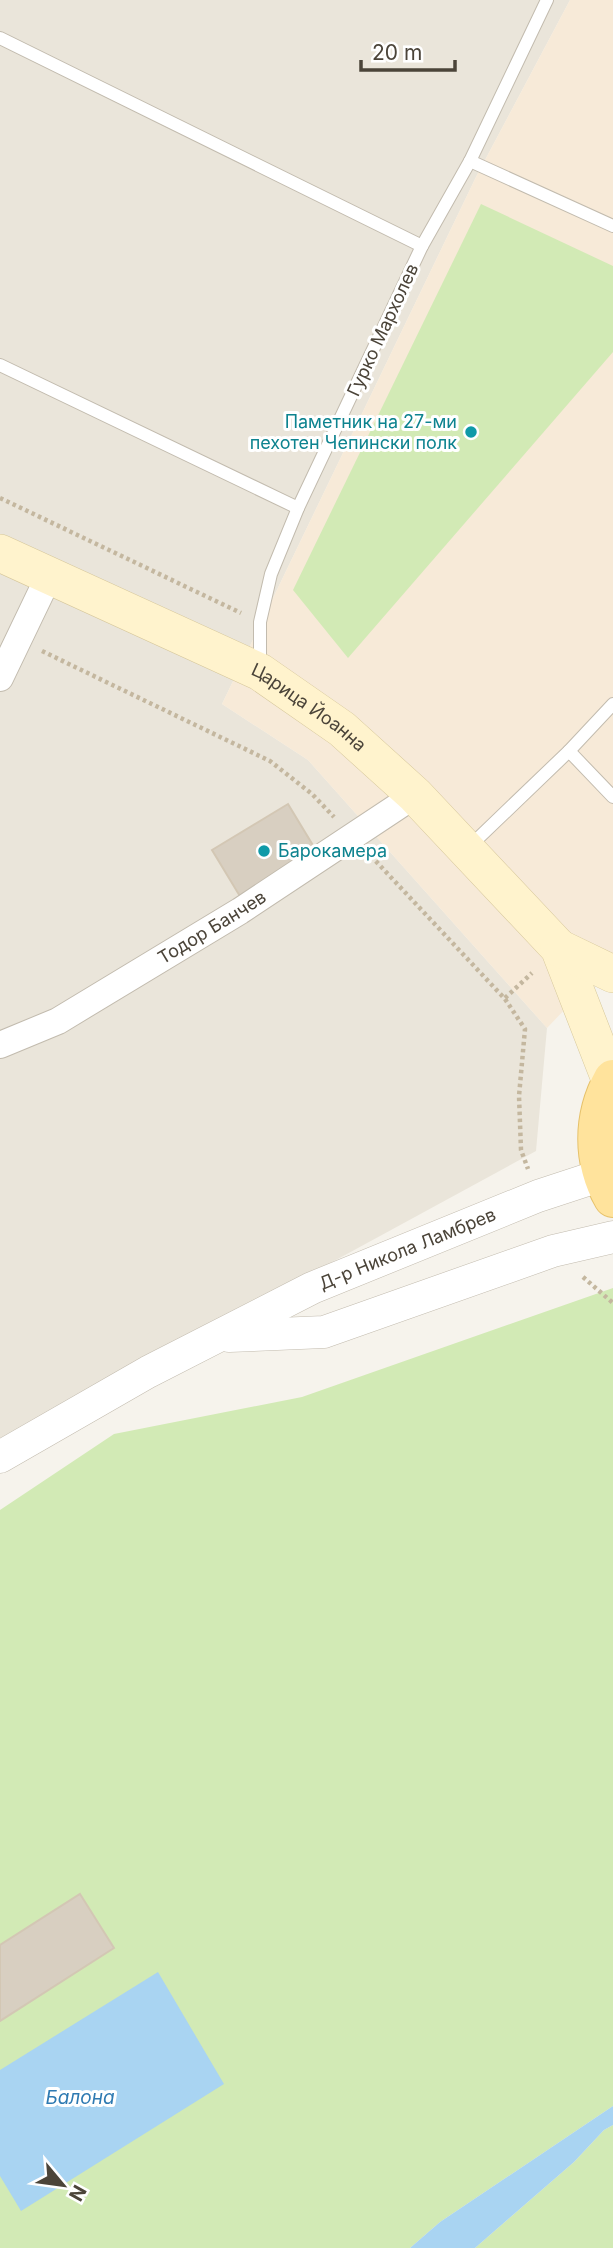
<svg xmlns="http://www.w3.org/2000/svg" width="613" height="2248" font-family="Inter,sans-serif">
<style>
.residential{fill:#eae5da}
.commercial{fill:#f7ead8}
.green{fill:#d2eab5}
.water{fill:#a9d4f2}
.building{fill:#d8cfc1;stroke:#d3c7b4;stroke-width:2}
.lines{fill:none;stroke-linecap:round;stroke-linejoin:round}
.service-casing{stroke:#c2bbae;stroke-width:14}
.minor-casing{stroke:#c2bbae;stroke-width:28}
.tertiary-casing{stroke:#c2bbae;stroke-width:33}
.secondary-casing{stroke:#d6c79b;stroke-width:38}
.primary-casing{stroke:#e6c16a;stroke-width:40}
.path{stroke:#c4b79f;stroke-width:4.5;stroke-dasharray:3.5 3.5;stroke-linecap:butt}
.service{stroke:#fff;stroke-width:12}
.minor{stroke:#fff;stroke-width:26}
.tertiary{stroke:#fff;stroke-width:32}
.secondary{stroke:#fff3cd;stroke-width:37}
.primary{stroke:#ffe39c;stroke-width:38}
.culture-dot{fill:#0f9aa8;stroke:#fff;stroke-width:2.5}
.labels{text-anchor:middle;stroke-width:6;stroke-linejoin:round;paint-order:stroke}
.street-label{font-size:18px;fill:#4b4439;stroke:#fff}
.culture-label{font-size:18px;fill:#0d838f;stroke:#fff;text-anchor:end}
.water-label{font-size:19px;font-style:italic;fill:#2e7ab2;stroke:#fff}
</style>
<rect width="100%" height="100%" fill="#f6f3ec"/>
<path class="residential" d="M0 0H570L476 177 222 704 308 760 547 1028 536 1151 0 1443Z"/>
<path class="commercial" d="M570 0H613V959L547 1028 308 760 222 704 476 177Z"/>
<g class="green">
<path d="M481 204 613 266V352L348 658 293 590Z"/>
<path d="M613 1288V2106L440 2222 410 2248H0V1510L114 1434 302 1397Z"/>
<path d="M613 2125V2248H475L574 2162 604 2130Z"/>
</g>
<g class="water">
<path d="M158 1972 224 2084 21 2211 0 2176V2070Z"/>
<path d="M613 2106V2125L604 2130 574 2162 475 2248H410L440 2222Z"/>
</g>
<g class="building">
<path d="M288 804 317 852 241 898 212 850Z"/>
<path d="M80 1894 114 1948 0 2021V1945Z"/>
</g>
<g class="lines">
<defs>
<g id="service">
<path d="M0 38 422 246"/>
<path d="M470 161 613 226"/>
<path d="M0 365 298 508"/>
<path d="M260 667V622L271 574 298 508 422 246 470 161 547 0"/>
<path d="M569 751 613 704"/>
<path d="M469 847 569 751 613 797"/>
</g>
<g id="minor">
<path d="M0 678 49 576"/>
<path id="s1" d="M0 1045 58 1021 240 911 415 795"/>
</g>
<g id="tertiary">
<path d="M229 1336 324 1332 553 1251 613 1237"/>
<path id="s2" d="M0 1457 148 1372 312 1288 538 1196 602 1175"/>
</g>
<g id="secondary">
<path id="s3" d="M0 553 260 672 342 729 415 795 559 948 611 1082"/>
<path d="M559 948 613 974"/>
</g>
<path id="primary" d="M613 1079C592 1117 592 1161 613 1198"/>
</defs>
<use href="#service" class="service-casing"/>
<use href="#minor" class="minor-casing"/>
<use href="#tertiary" class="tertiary-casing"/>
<use href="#secondary" class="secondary-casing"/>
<use href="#primary" class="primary-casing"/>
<g class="path">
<path d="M0 498 241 613"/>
<path d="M42 651 270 761 312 794 334 817"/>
<path d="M371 856 505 999 525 1029 519 1096 521 1150 528 1169"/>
<path d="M505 998 532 973"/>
<path d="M583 1277 613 1303"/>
</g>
<use href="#service" class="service"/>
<use href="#minor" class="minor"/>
<use href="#tertiary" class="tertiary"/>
<use href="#secondary" class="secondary"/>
<use href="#primary" class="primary"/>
</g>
<g class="culture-dot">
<circle cx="471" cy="432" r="7"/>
<circle cx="264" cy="851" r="7"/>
</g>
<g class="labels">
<g class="street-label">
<text transform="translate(383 330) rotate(-65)" y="6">Гурко Мархолев</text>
<text dy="6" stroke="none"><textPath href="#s3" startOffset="346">Царица Йоанна</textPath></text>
<text dy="6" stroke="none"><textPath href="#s1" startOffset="243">Тодор Банчев</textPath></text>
<text dy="6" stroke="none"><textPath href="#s2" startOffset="458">Д-р Никола Ламбрев</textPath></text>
</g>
<g class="culture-label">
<text x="457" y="428">Паметник на 27-ми<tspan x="457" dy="21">пехотен Чепински полк</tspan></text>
<text x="278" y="857" text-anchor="start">Барокамера</text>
</g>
<g class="water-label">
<text x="80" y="2104">Балона</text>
</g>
</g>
<g transform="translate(63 2185) rotate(119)" stroke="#ffffff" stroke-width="5" paint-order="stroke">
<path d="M0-5L12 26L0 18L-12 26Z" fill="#4b4439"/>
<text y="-10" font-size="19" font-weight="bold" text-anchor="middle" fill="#4b4439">N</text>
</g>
<path d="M361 60v10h94v-10" fill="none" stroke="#4b4439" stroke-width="3.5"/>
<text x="372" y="60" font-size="21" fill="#4b4439" stroke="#ffffff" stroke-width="5" paint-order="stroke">20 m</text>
</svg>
